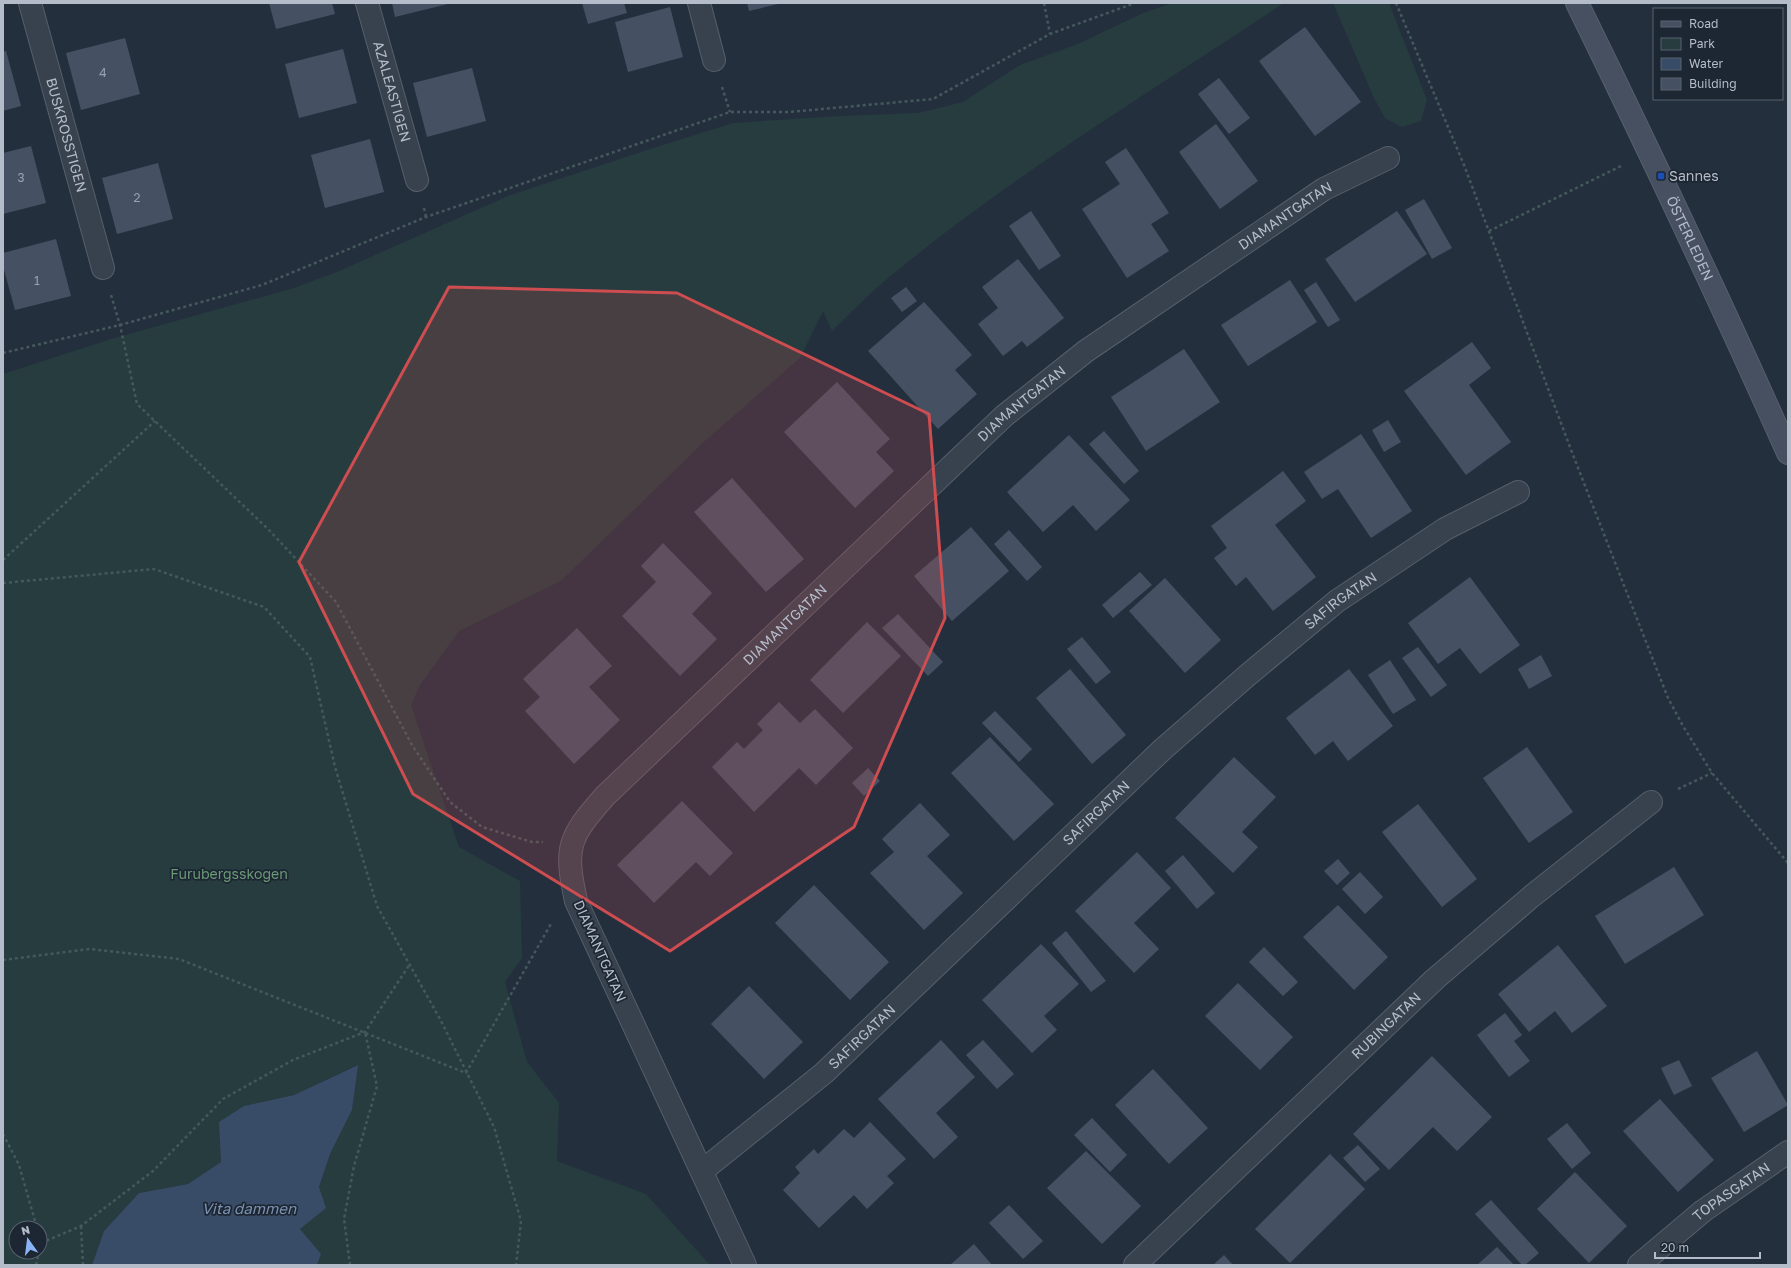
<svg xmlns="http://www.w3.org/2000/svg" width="1791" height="1268" font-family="'Golos Text',sans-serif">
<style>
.green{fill:#263c3f;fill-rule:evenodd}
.water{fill:#394c67}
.building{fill:#455162}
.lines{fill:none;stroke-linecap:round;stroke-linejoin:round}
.street-casing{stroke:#565f6c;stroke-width:24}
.secondary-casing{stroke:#565f6c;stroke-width:24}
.path{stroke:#44595c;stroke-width:2.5;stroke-dasharray:3 3;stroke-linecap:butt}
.street{stroke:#38414e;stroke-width:22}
.secondary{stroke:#465061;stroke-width:22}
.marked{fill:#ce4d50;fill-opacity:0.2;stroke:#ce4d50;stroke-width:3;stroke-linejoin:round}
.transit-dot{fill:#1a4fb4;stroke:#1d2633;stroke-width:1.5}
.labels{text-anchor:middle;stroke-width:3.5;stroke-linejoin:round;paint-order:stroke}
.number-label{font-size:12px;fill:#98a1af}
.street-label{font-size:14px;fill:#b4bcc9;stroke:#1d2633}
.poi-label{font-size:14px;fill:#b4bcc9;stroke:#1d2633;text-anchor:start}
.park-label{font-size:14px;fill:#6b9a76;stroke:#1d2633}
.water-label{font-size:15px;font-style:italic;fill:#7c92b1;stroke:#1d2633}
</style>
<rect width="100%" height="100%" fill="#242f3e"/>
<g class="green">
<path d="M1173 3H1284C1151 91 1010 177 887 279 867 295 850 314 832 331L823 311 800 358 706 440 561 581 459 631 420 685 411 705 459 847 520 881 522 958 505 982 527 1062 559 1103 557 1161 646 1194 710 1265H317L320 1254 300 1229 319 1187 330 1154 352 1110 357 1065 294 1095 244 1106 221 1162 188 1184 139 1193 104 1231 92 1265H3V374L111 339 294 288 339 271 508 196 647 150 733 123 840 116 918 113 963 102 1020 65 1078 44 1143 13ZM16 1228H40V1252H16Z"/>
<path d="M1333 3H1389L1427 100 1421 121 1402 127 1385 118 1374 98Z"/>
</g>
<path class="water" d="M358 1065 352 1110 330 1154 319 1187 326 1208 300 1229 321 1254 317 1265H92L104 1231 139 1193 188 1184 221 1162 219 1122 244 1106 294 1095Z"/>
<g class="building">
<path d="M269 3H332L335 14 276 29Z"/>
<path d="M392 3H448V4L395 17Z"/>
<path d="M582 3H624L627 13 588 24Z"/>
<path d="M747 3H778V4L749 11Z"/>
<path d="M670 7 683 57 628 72 615 22Z"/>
<path d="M1305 27 1361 102 1315 136 1259 61Z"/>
<path d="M125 38 140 94 81 110 66 53Z"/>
<path d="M343 49 357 103 299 118 285 64Z"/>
<path d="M6 51 21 106 3 111V52Z"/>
<path d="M472 68 486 121 427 137 413 83Z"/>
<path d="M1219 78 1250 118 1229 134 1198 94Z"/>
<path d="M1216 124 1258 181 1220 209 1179 152Z"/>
<path d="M370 139 384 192 325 208 311 155Z"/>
<path d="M31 146 46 203 3 214V153Z"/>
<path d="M1126 148 1169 213 1151 224 1169 251 1127 278 1082 209 1120 184 1105 162Z"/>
<path d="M158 163 173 219 117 234 102 178Z"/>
<path d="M1424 199 1452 248 1432 259 1405 210Z"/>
<path d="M1031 211 1061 256 1039 270 1009 226Z"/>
<path d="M1397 211 1427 254 1355 302 1325 259Z"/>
<path d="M56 239 71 296 15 310 3 266V253Z"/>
<path d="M1018 259 1064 318 1027 347 1022 341 1003 356 978 324 998 308 982 287Z"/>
<path d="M1290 280 1317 322 1248 366 1221 325Z"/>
<path d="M1316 282 1340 320 1328 327 1304 290Z"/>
<path d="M906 287 917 301 902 312 891 298Z"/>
<path d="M924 302 972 355 955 370 977 394 938 429 868 351Z"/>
<path d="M1472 342 1491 368 1469 385 1511 442 1466 475 1404 391Z"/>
<path d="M1184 349 1220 402 1146 451 1111 397Z"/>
<path d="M837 382 890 439 876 452 894 471 855 508 784 432Z"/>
<path d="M1388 420 1401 442 1384 452 1372 430Z"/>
<path d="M1104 431 1139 471 1124 484 1089 444Z"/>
<path d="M1361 434 1412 511 1371 538 1338 489 1322 499 1304 472Z"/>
<path d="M1069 435 1130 500 1096 531 1073 505 1043 532 1007 492Z"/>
<path d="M1283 471 1306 501 1275 525 1316 577 1273 611 1246 577 1236 586 1214 558 1227 548 1211 526Z"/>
<path d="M732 478 804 559 766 592 694 512Z"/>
<path d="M971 527 1009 571 952 621 914 576Z"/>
<path d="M1009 530 1042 567 1027 581 994 544Z"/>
<path d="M663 543 712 593 692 614 717 639 680 676 622 616 656 582 641 566Z"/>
<path d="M1140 572 1152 585 1113 618 1102 605Z"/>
<path d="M1470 577 1520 645 1480 674 1460 648 1438 664 1408 623Z"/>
<path d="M1165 578 1221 640 1185 673 1129 611Z"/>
<path d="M898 614 943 662 928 676 882 628Z"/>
<path d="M867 622 901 656 843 713 810 680Z"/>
<path d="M577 628 612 666 589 687 620 720 574 764 525 711 540 697 523 679Z"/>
<path d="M1082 637 1111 672 1096 684 1067 649Z"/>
<path d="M1418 647 1447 685 1431 697 1402 658Z"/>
<path d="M1541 655 1552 676 1529 689 1518 669Z"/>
<path d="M1390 660 1416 700 1393 714 1368 675Z"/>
<path d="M1070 669 1126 735 1092 764 1036 698Z"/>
<path d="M1349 669 1393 726 1348 761 1333 741 1315 755 1286 718Z"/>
<path d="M779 702 800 723 815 709 853 748 816 785 799 768 754 812 712 767 737 742 744 749 763 730 757 724Z"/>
<path d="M995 711 1032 749 1019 762 982 723Z"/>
<path d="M990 737 1054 804 1014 841 951 773Z"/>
<path d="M1527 747 1573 812 1529 843 1483 778Z"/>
<path d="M1234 757 1276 797 1242 832 1258 847 1233 873 1175 818Z"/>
<path d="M868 768 880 781 864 796 852 783Z"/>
<path d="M682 801 733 853 710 876 696 862 654 903 617 865Z"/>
<path d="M920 803 950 835 927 856 963 893 924 930 870 873 894 852 882 839Z"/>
<path d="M1418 804 1477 879 1442 907 1382 832Z"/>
<path d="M1137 852 1171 888 1134 923 1159 949 1134 973 1075 911Z"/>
<path d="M1183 855 1215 893 1197 909 1165 871Z"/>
<path d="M1338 859 1350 873 1337 885 1324 871Z"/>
<path d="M1674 867 1704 915 1625 964 1595 916Z"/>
<path d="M1360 872 1383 897 1365 914 1342 889Z"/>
<path d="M814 885 889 962 850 1000 775 923Z"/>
<path d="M1338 905 1388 957 1354 990 1303 937Z"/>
<path d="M1066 931 1106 981 1091 992 1052 943Z"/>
<path d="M1041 944 1079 984 1044 1016 1057 1030 1032 1053 982 1000Z"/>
<path d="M1558 945 1607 1006 1572 1033 1555 1011 1529 1032 1498 994Z"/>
<path d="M1264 947 1298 982 1283 996 1249 962Z"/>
<path d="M1238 983 1293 1037 1260 1070 1205 1016Z"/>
<path d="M749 986 803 1042 764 1079 711 1024Z"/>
<path d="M1505 1013 1522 1035 1514 1041 1530 1061 1509 1077 1477 1035Z"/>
<path d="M941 1040 975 1077 936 1113 958 1137 934 1159 878 1099Z"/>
<path d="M983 1040 1014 1074 997 1089 966 1055Z"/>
<path d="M1757 1051 1788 1105 1744 1132 1711 1078Z"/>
<path d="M1432 1056 1492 1117 1457 1151 1433 1127 1389 1170 1353 1134Z"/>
<path d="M1679 1060 1692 1086 1674 1095 1661 1068Z"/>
<path d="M1153 1069 1208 1128 1169 1164 1115 1105Z"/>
<path d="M1660 1099 1714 1160 1678 1192 1623 1131Z"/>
<path d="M1092 1118 1127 1155 1110 1172 1074 1135Z"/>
<path d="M870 1122 906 1159 887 1176 894 1183 867 1209 854 1195 819 1228 783 1190 800 1173 795 1167 814 1149 818 1154 844 1129 854 1138Z"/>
<path d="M1567 1123 1591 1153 1572 1169 1547 1139Z"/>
<path d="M1358 1145 1380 1169 1365 1182 1343 1158Z"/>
<path d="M1086 1151 1141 1206 1102 1244 1047 1188Z"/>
<path d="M1330 1154 1365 1189 1290 1263 1255 1229Z"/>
<path d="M1575 1172 1627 1226 1589 1263 1537 1209Z"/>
<path d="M1491 1200 1539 1253 1525 1265H1522L1475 1214Z"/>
<path d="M1009 1205 1043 1241 1023 1259 989 1223Z"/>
<path d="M974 1244 992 1265H950Z"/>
<path d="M1497 1247 1514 1265H1477Z"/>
<path d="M1224 1255 1233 1265H1213Z"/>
</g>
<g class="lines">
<defs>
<g id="street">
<path id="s1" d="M30 3 103 268"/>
<path id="s2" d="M367 3 417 180"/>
<path d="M699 3 714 60"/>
<path id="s3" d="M702 1171 824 1073 1163 749 1249 674 1337 601 1445 529 1518 492"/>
<path id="s4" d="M745 1265 576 901C564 846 569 837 605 796L1004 416 1086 351 1324 189 1388 158"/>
<path id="s5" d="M1135 1265 1435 979 1532 896 1651 802"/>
<path id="s6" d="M1639 1265 1703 1211 1788 1152"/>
</g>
<g id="secondary">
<path id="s7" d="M1577 3C1650 152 1721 302 1788 453"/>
</g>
</defs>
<use href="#street" class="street-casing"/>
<use href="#secondary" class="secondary-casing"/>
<g class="path">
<path d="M1044 3 1050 34"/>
<path d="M1396 3 1464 165 1573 455 1668 698 1683 726 1712 773 1788 863"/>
<path d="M722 87 730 112"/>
<path d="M424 208 426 217"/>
<path d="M1489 231 1621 166"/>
<path d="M111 295 120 325 137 404 269 530 336 602 412 745 450 802 482 827 532 842H543"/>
<path d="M3 353 120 325 262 285 426 217 730 112H789L933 99 1050 34 1135 3"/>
<path d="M3 560 155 421"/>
<path d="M3 583 154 569 264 607 310 657 335 767 377 906 441 1021 494 1127 521 1221 516 1265"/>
<path d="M1678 789 1712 773"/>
<path d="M3 960 90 949 179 959 466 1073 552 922"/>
<path d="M3 1134 19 1165 37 1228"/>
<path d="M81 1226 83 1265"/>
<path d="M40 1239V1248"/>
<path d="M41 1243 81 1226 153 1171 223 1099 293 1060 365 1032 410 964"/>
<path d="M36 1265 39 1252"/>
<path d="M350 1265 344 1219 354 1166 377 1086 365 1032"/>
</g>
<use href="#street" class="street"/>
<use href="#secondary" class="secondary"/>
</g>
<path class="marked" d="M449 287 677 293 929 414 945 618 854 827 670 951 413 794 299 562Z"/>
<rect class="transit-dot" x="1657" y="172" width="8" height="8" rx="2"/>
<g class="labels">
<g class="number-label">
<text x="103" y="77">4</text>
<text x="21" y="182">3</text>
<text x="137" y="202">2</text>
<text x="37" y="285">1</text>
</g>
<g class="street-label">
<text dy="5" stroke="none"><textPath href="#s2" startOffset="92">AZALEASTIGEN</textPath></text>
<text dy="5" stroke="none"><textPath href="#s1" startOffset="137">BUSKROSSTIGEN</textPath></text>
<text dy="5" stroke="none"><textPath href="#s4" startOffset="1414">DIAMANTGATAN</textPath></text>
<text dy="5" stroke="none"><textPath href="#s7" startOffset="261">ÖSTERLEDEN</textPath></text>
<text dy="5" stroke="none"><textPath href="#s4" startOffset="1090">DIAMANTGATAN</textPath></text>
<text dy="5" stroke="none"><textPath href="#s3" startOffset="857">SAFIRGATAN</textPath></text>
<text dy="5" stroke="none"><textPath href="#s4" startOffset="766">DIAMANTGATAN</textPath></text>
<text dy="5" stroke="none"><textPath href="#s3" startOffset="533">SAFIRGATAN</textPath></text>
<text transform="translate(600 951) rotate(66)" y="5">DIAMANTGATAN</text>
<text dy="5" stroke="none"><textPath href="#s5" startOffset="347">RUBINGATAN</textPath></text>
<text dy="5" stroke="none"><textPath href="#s3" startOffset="209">SAFIRGATAN</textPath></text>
<text dy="5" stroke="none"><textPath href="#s6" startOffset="118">TOPASGATAN</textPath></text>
</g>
<g class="poi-label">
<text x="1669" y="181">Sannes</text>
</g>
<g class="park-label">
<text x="229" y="879">Furubergsskogen</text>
</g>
<g class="water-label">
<text x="249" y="1214">Vita dammen</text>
</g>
</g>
<rect width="1791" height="1268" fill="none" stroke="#b4bcc9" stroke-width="8"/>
<rect x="1653" y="8" width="130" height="92" fill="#1d2633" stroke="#59626f"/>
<rect x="1661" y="21" width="20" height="6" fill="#465061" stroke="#59626f"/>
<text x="1689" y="28" font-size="12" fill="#b4bcc9">Road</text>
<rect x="1661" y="38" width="20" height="12" fill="#263c3f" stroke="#59626f"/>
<text x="1689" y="48" font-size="12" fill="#b4bcc9">Park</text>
<rect x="1661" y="58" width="20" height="12" fill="#394c67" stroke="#59626f"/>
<text x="1689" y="68" font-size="12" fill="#b4bcc9">Water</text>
<rect x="1661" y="78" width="20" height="12" fill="#455162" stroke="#59626f"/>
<text x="1689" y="88" font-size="12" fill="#b4bcc9">Building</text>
<g transform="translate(28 1240) rotate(346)"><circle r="19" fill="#1d2633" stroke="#59626f"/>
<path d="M0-3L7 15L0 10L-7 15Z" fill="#8ab4f8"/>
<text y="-6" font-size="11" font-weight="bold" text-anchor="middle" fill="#b4bcc9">N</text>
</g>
<path d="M1655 1252v6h105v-6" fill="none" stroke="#b4bcc9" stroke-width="2"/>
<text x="1661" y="1252" font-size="12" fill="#b4bcc9" stroke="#1d2633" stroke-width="3" paint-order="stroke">20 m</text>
</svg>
